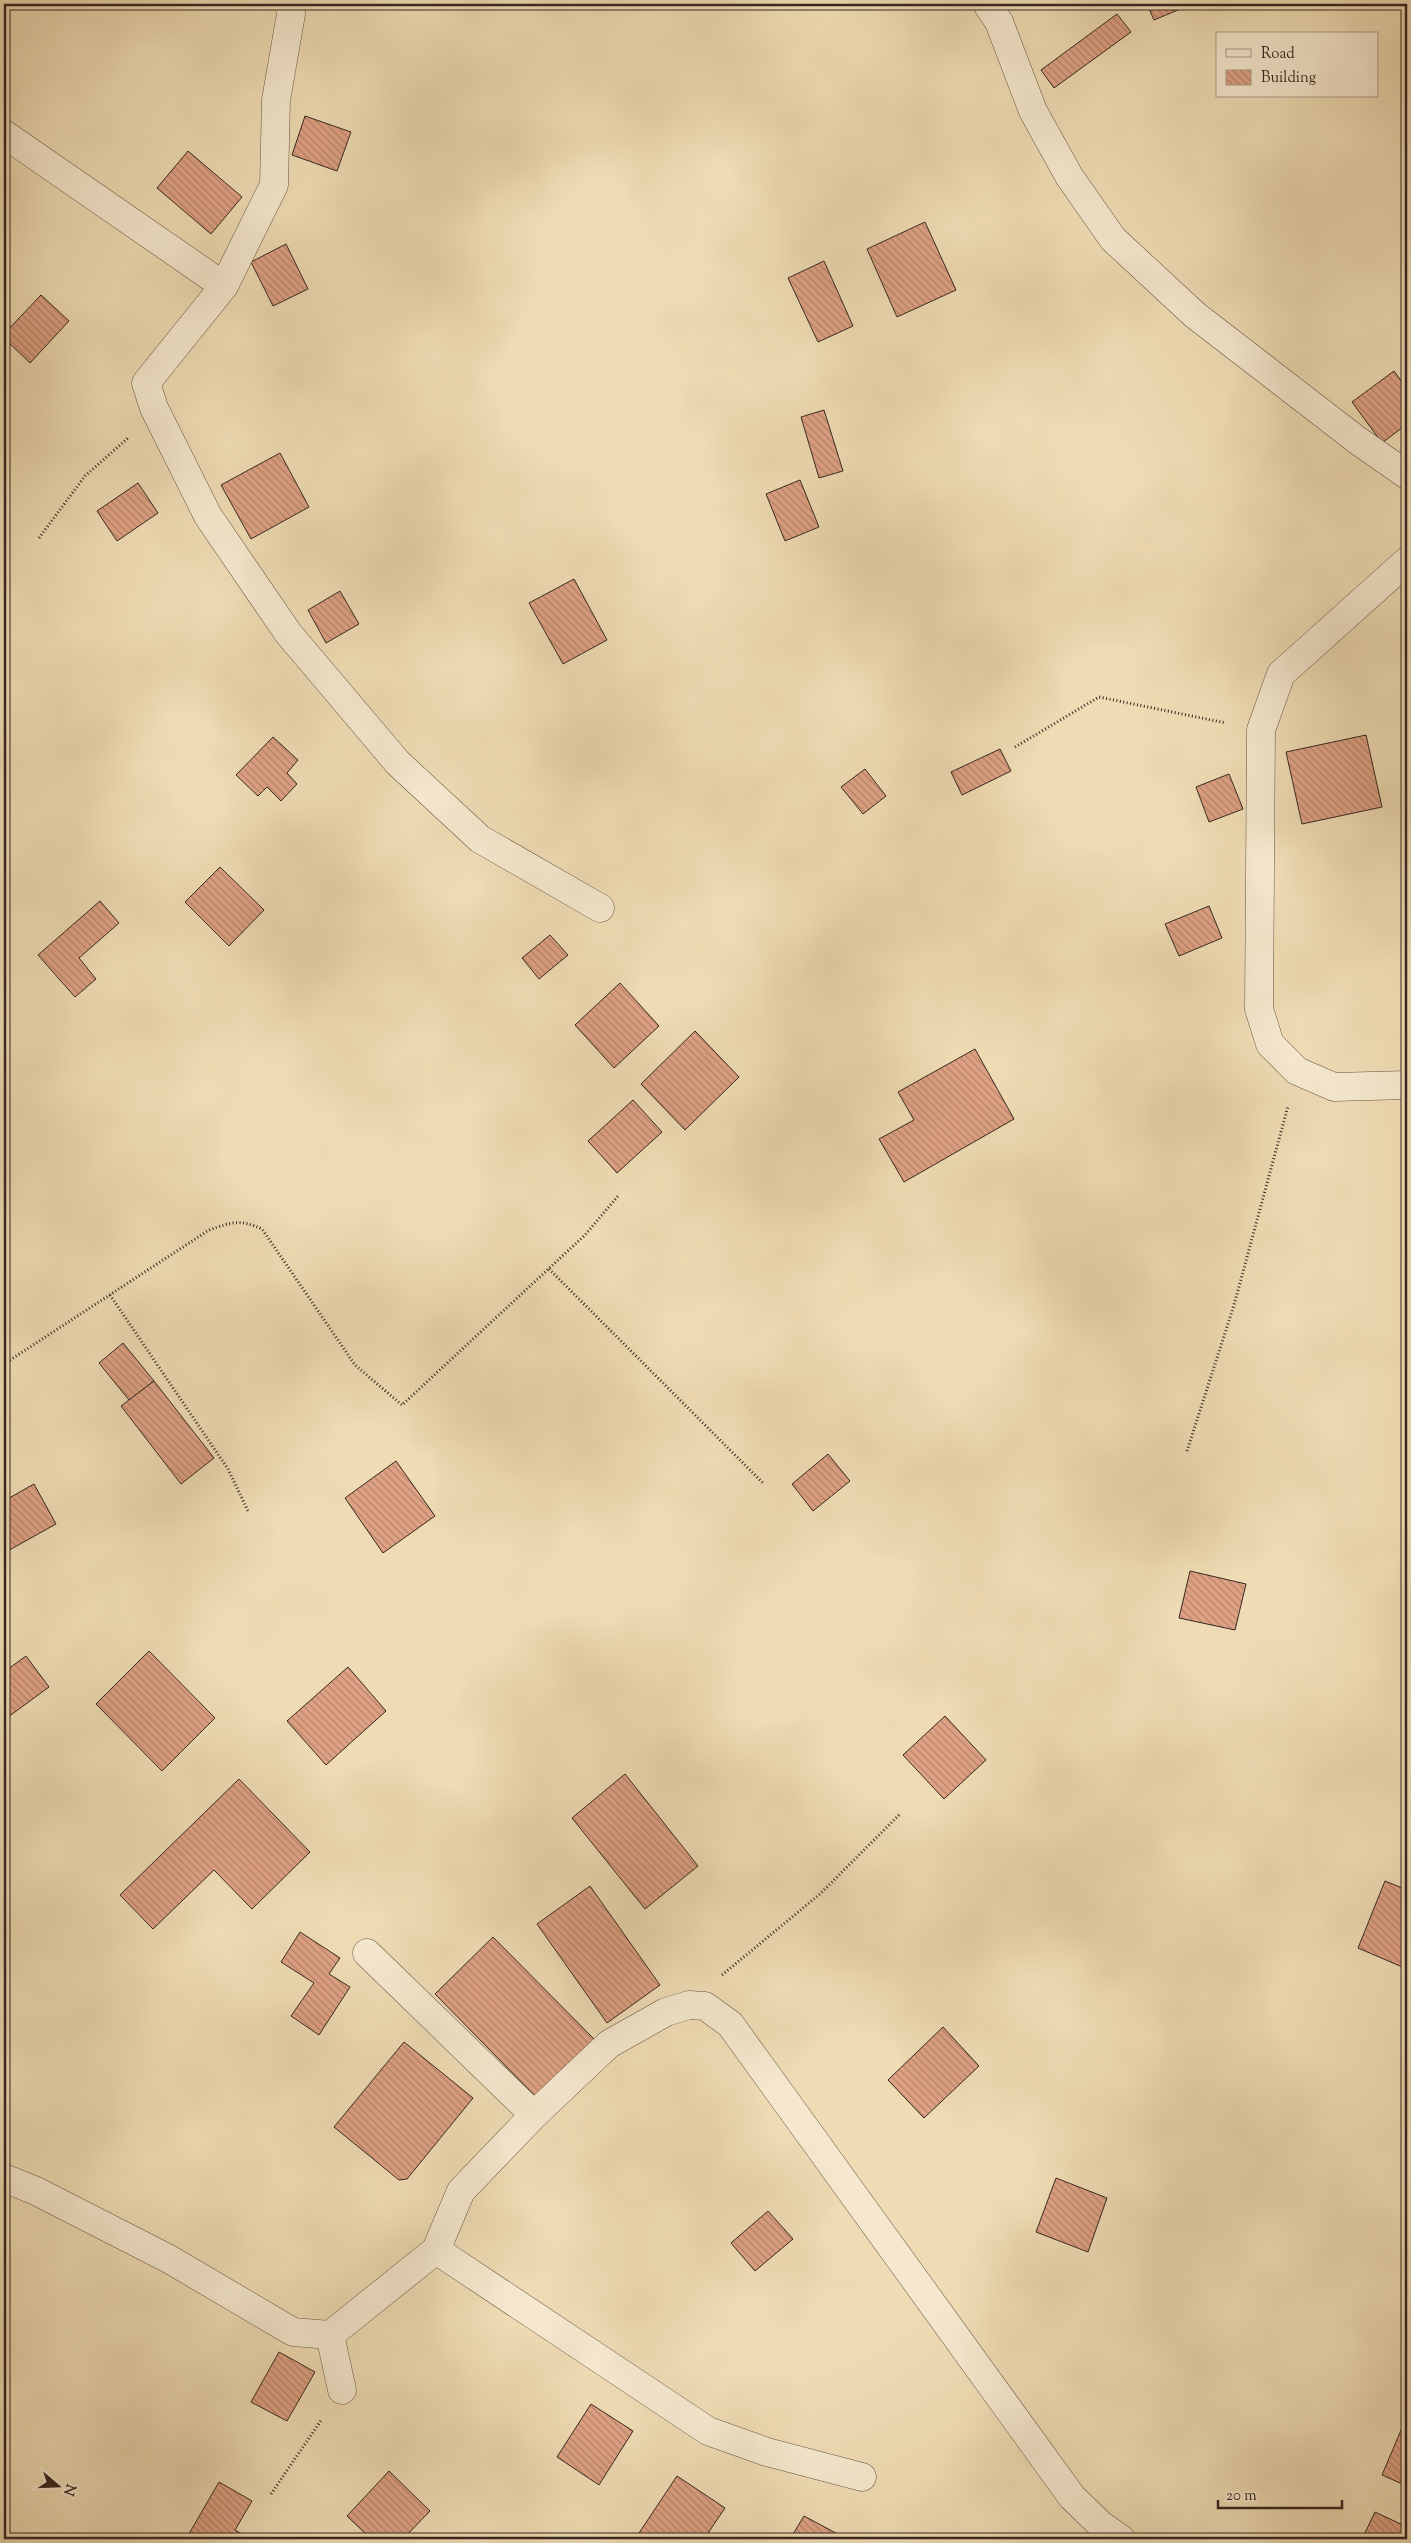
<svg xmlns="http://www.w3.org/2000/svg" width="1411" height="2543" font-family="'Sorts Mill Goudy',serif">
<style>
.building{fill:url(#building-back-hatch);stroke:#362722}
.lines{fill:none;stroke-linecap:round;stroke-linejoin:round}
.minor-casing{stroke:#645446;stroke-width:29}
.path{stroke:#362722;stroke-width:3;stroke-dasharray:1 2.5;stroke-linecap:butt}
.minor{stroke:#f5e8ce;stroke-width:28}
</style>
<defs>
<pattern id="building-back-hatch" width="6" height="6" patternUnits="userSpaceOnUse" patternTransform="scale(1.25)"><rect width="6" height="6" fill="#dfa284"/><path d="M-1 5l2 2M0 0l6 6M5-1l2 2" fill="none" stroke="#b6846c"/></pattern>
</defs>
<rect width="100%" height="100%" fill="#efdcb4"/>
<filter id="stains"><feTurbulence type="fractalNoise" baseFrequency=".004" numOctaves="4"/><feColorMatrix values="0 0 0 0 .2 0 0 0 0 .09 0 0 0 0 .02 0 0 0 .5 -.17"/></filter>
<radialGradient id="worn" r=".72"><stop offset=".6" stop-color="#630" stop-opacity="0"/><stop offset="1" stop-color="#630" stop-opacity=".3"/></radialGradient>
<g class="building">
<path d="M1147 4H1192L1154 20Z"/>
<path d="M1117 14 1131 32 1054 88 1041 70Z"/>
<path d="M305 116 351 132 337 171 292 155Z"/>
<path d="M188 151 242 197 211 234 157 188Z"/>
<path d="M925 222 956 290 897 317 867 249Z"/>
<path d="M286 244 308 289 273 306 251 262Z"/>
<path d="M824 261 853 326 818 342 788 278Z"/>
<path d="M41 295 69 321 30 363 4 338V334Z"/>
<path d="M1394 371 1407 389V424L1382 443 1352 402Z"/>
<path d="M824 410 843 471 819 478 801 417Z"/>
<path d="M280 453 309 507 251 539 221 485Z"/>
<path d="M800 480 819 527 785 541 766 494Z"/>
<path d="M138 483 158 513 117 541 97 511Z"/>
<path d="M574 579 607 640 563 664 529 603Z"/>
<path d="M340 591 359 624 326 643 308 610Z"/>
<path d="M1366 735 1382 807 1302 824 1286 752Z"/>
<path d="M273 737 298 760 287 773 297 784 281 801 267 787 258 796 236 775Z"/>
<path d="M1000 749 1011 771 962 795 951 772Z"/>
<path d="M865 769 886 796 863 814 841 787Z"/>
<path d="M1229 774 1243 809 1209 822 1196 787Z"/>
<path d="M220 867 264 910 229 946 185 902Z"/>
<path d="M100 901 119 923 79 958 96 979 75 997 38 955Z"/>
<path d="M1209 906 1222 938 1179 956 1165 924Z"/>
<path d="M550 935 568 955 539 979 522 958Z"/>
<path d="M620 983 659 1026 614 1068 575 1025Z"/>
<path d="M695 1031 739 1077 685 1130 641 1084Z"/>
<path d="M975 1049 1014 1119 904 1182 879 1139 914 1120 898 1092Z"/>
<path d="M633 1100 662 1132 617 1173 588 1141Z"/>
<path d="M123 1343 154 1381 129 1400 99 1363Z"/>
<path d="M154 1381 214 1458 181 1484 121 1406Z"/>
<path d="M828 1454 850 1481 813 1511 792 1484Z"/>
<path d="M396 1461 435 1516 383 1553 345 1498Z"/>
<path d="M34 1484 56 1524 4 1553V1501Z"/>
<path d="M1190 1571 1246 1584 1235 1630 1179 1618Z"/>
<path d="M149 1651 215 1718 162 1771 96 1704Z"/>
<path d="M26 1656 49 1687 4 1720V1672Z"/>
<path d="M348 1667 386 1711 326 1765 287 1721Z"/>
<path d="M945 1716 986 1760 944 1799 903 1755Z"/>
<path d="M625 1774 698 1866 645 1909 572 1818Z"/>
<path d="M239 1779 310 1852 252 1909 214 1870 153 1929 120 1895Z"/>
<path d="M1385 1881 1407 1890V1969L1358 1948Z"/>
<path d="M590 1886 660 1985 607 2023 537 1924Z"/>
<path d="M300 1932 340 1958 329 1974 350 1987 319 2035 291 2016 314 1983 281 1962Z"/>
<path d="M493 1937 595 2040 537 2098 435 1994Z"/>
<path d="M943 2027 979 2066 924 2118 888 2080Z"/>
<path d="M404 2042 473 2098 407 2179 399 2180 334 2127Z"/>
<path d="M1056 2178 1107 2198 1088 2252 1036 2232Z"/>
<path d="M768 2211 793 2239 755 2271 731 2243Z"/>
<path d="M279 2352 315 2372 287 2421 251 2402Z"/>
<path d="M591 2404 633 2431 599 2485 557 2457Z"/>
<path d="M1407 2416V2486L1382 2475Z"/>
<path d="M389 2471 430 2511 403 2539H371L347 2516Z"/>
<path d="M677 2476 725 2508 704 2539H635Z"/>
<path d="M219 2482 252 2501 235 2530 245 2536 243 2539H186Z"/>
<path d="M1375 2512 1407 2527V2539H1362Z"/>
<path d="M804 2516 847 2539H790Z"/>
</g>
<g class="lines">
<defs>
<g id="minor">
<path d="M289 4 291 14 276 100 274 185 224 286 146 383 154 408 208 516 288 633 398 763 480 839 600 908"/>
<path d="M987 4 999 22 1033 111 1069 176 1113 239 1195 315 1357 440 1407 475"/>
<path d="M4 134 224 286"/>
<path d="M1407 561 1281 674 1261 730 1259 1009 1270 1044 1297 1071 1334 1087 1407 1085"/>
<path d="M367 1953 534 2115"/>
<path d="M4 2178 36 2191 169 2259 293 2332 330 2335 436 2250 461 2191 534 2115 609 2044 666 2012 689 2005 705 2006 730 2024 1072 2497 1101 2525 1121 2539"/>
<path d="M436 2250 708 2431 767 2452 862 2477"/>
<path d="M330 2335 342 2390"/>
</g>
</defs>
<use href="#minor" class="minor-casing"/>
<g class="path">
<path d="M39 538 85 476 128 438"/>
<path d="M1015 747 1099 697 1226 723"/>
<path d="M549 1269 764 1484"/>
<path d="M110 1295 228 1469 249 1513"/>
<path d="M4 1364 209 1230C232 1222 240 1219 262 1229L355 1365 402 1405 585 1235 618 1196"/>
<path d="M1187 1451 1234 1305 1288 1106"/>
<path d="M722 1975 820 1894 900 1814"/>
<path d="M271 2494 322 2419"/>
</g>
<use href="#minor" class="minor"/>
</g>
<rect width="1411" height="2543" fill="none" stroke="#efdcb4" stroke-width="20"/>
<rect x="5" y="5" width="1401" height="2533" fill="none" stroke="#362722" stroke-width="2.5"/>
<rect x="10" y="10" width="1391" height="2523" fill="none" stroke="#362722"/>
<rect x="1216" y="32" width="162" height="65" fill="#f5e8ce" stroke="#a99b89"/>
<rect x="1226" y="49" width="25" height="8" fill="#f5e8ce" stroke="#a99b89"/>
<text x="1261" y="58" font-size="15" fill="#362722">Road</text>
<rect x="1226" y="70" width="25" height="15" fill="url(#building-back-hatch)" stroke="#a99b89"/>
<text x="1261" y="82" font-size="15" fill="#362722">Building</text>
<g transform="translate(58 2486) rotate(109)" stroke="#f5e8ce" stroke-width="4" paint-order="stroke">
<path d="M0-4L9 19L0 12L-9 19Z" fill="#362722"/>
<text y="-8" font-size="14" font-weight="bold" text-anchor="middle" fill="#362722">N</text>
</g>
<path d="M1218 2500v8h124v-8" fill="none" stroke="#362722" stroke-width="2.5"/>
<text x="1226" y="2500" font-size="15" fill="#362722" stroke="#f5e8ce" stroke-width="4" paint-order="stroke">20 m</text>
<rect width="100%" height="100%" filter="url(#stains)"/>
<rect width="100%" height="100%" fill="url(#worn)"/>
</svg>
